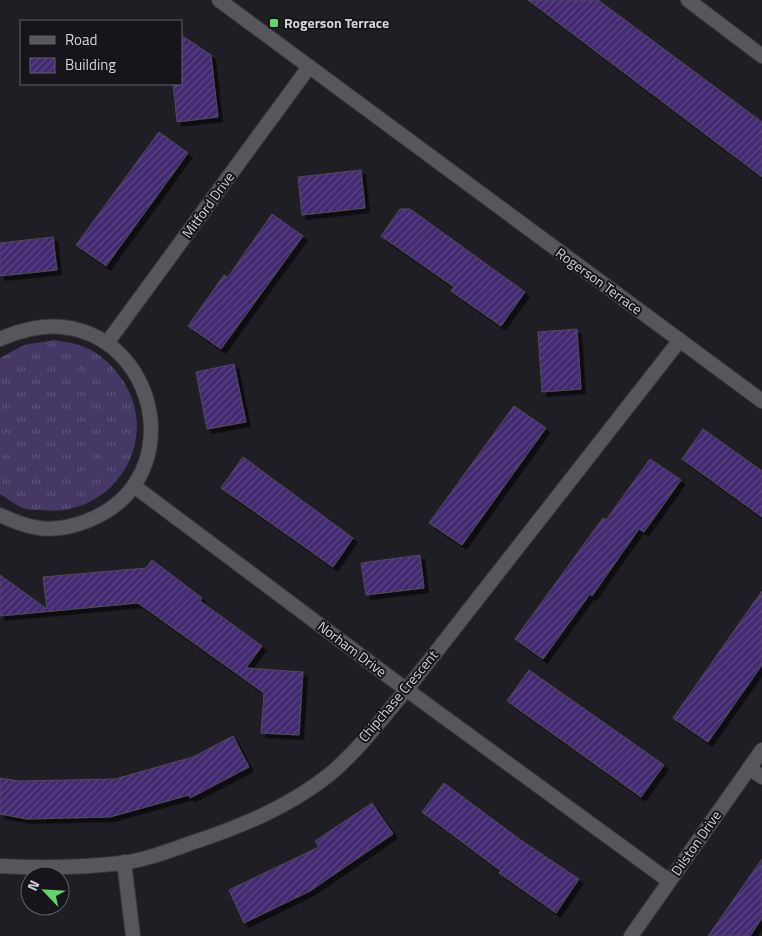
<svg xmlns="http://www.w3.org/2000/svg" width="762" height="936" font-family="'Titillium Web',sans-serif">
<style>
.grass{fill:url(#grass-tufts)}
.building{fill:url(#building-hatch);stroke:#4f4d54;filter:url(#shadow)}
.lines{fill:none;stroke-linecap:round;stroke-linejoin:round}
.minor-casing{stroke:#3a383e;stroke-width:16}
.minor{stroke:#57565d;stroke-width:14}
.poi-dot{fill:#5fd56b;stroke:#17151b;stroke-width:2}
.labels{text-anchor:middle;stroke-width:4;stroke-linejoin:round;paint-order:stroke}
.poi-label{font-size:14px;font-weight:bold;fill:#d2d1d6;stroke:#17151b;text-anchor:start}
.street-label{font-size:14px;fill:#d2d1d6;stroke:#17151b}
</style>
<defs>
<pattern id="grass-tufts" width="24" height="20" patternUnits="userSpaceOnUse" patternTransform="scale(1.25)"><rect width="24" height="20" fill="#453865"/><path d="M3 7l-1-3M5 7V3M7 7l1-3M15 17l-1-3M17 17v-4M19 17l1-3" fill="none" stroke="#5f547a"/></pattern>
<pattern id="building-hatch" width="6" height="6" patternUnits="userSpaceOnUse" patternTransform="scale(1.25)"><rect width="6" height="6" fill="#422971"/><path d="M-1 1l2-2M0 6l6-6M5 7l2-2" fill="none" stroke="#5c4784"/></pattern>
<filter id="shadow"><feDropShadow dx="4.5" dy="4.5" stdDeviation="0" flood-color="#0009"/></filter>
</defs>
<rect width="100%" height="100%" fill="#201e25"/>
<path class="grass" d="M55 340C64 342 75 343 84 347 100 353 112 365 121 378 164 438 114 519 41 510 36 510 28 510 23 508 15 505 7 498 0 494V358L24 345Z"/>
<g class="building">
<path d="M528 0H598L762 122V177Z"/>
<path d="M181 35 211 55 218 117 177 122 173 84H181Z"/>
<path d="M159 132 188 153 106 266 76 245Z"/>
<path d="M361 170 365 208 302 215 298 177Z"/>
<path d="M400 209H410L525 292 501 326 451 291 454 287 381 236Z"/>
<path d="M272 214 303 236 221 349 188 326 224 275 228 277Z"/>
<path d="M53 237 57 270 0 276V243Z"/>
<path d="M577 329 581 389 542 392 538 332Z"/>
<path d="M234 364 246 422 207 429 196 372Z"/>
<path d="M514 406 546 428 462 545 429 523Z"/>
<path d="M703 429 762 471V517L682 459Z"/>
<path d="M243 457 353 538 333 567 221 488Z"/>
<path d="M650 459 681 480 644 532 639 529 592 596 590 594 543 659 515 639 603 518 606 520Z"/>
<path d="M420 555 424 588 366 595 361 563Z"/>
<path d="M152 560 202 598 200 601 262 646 246 668 303 672 299 735 261 733 264 693 138 603 0 616V575L47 609 43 577 146 568Z"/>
<path d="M762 591V665L708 742 673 718Z"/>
<path d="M529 670 664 765 641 797 507 701Z"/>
<path d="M233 736 249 767 190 798 189 795 110 817 27 819 0 814V778L19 781 115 779 193 757Z"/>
<path d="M444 783 522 841 579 879 556 913 499 873 501 871 422 812Z"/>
<path d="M372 803 393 834 310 891 244 923 229 890 319 847 315 841Z"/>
<path d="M762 859V918L750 936H708Z"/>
</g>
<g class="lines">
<defs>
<g id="minor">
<path d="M219 0 762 401"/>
<path d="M688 0 762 56"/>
<path d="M0 339C140 276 211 472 87 521 53 534 32 530 0 515"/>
<path d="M107 343 309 67"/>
<path d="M134 486 396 682 669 881"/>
<path d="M749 768 762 777"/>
<path d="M124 862 133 936"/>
<path d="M0 866C41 868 81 868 122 863 145 860 169 851 191 843 240 827 289 807 330 774 359 750 382 718 407 689L680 340"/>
<path d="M631 936 762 750"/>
</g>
</defs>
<use href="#minor" class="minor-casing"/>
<use href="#minor" class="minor"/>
</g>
<rect class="poi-dot" x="269" y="18" width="10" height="10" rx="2.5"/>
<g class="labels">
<g class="poi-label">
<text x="284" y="28">Rogerson Terrace</text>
</g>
<g class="street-label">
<text transform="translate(208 205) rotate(-54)" y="5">Mitford Drive</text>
<text transform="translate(599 281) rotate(36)" y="5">Rogerson Terrace</text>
<text transform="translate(352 649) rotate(37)" y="5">Norham Drive</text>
<text transform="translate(398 696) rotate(-50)" y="5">Chipchase Crescent</text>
<text transform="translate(696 843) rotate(-55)" y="5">Dilston Drive</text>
</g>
</g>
<rect x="20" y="20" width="162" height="65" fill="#17151b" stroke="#626066"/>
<rect x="30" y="36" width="25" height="8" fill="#57565d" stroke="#626066"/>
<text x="65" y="45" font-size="15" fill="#d2d1d6">Road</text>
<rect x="30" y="58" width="25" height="15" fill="url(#building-hatch)" stroke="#626066"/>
<text x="65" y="70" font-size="15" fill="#d2d1d6">Building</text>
<g transform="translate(45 891) rotate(295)"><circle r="24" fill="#17151b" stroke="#626066"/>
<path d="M0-4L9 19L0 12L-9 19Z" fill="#5fd56b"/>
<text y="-8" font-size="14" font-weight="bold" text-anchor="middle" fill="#d2d1d6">N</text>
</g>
</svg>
